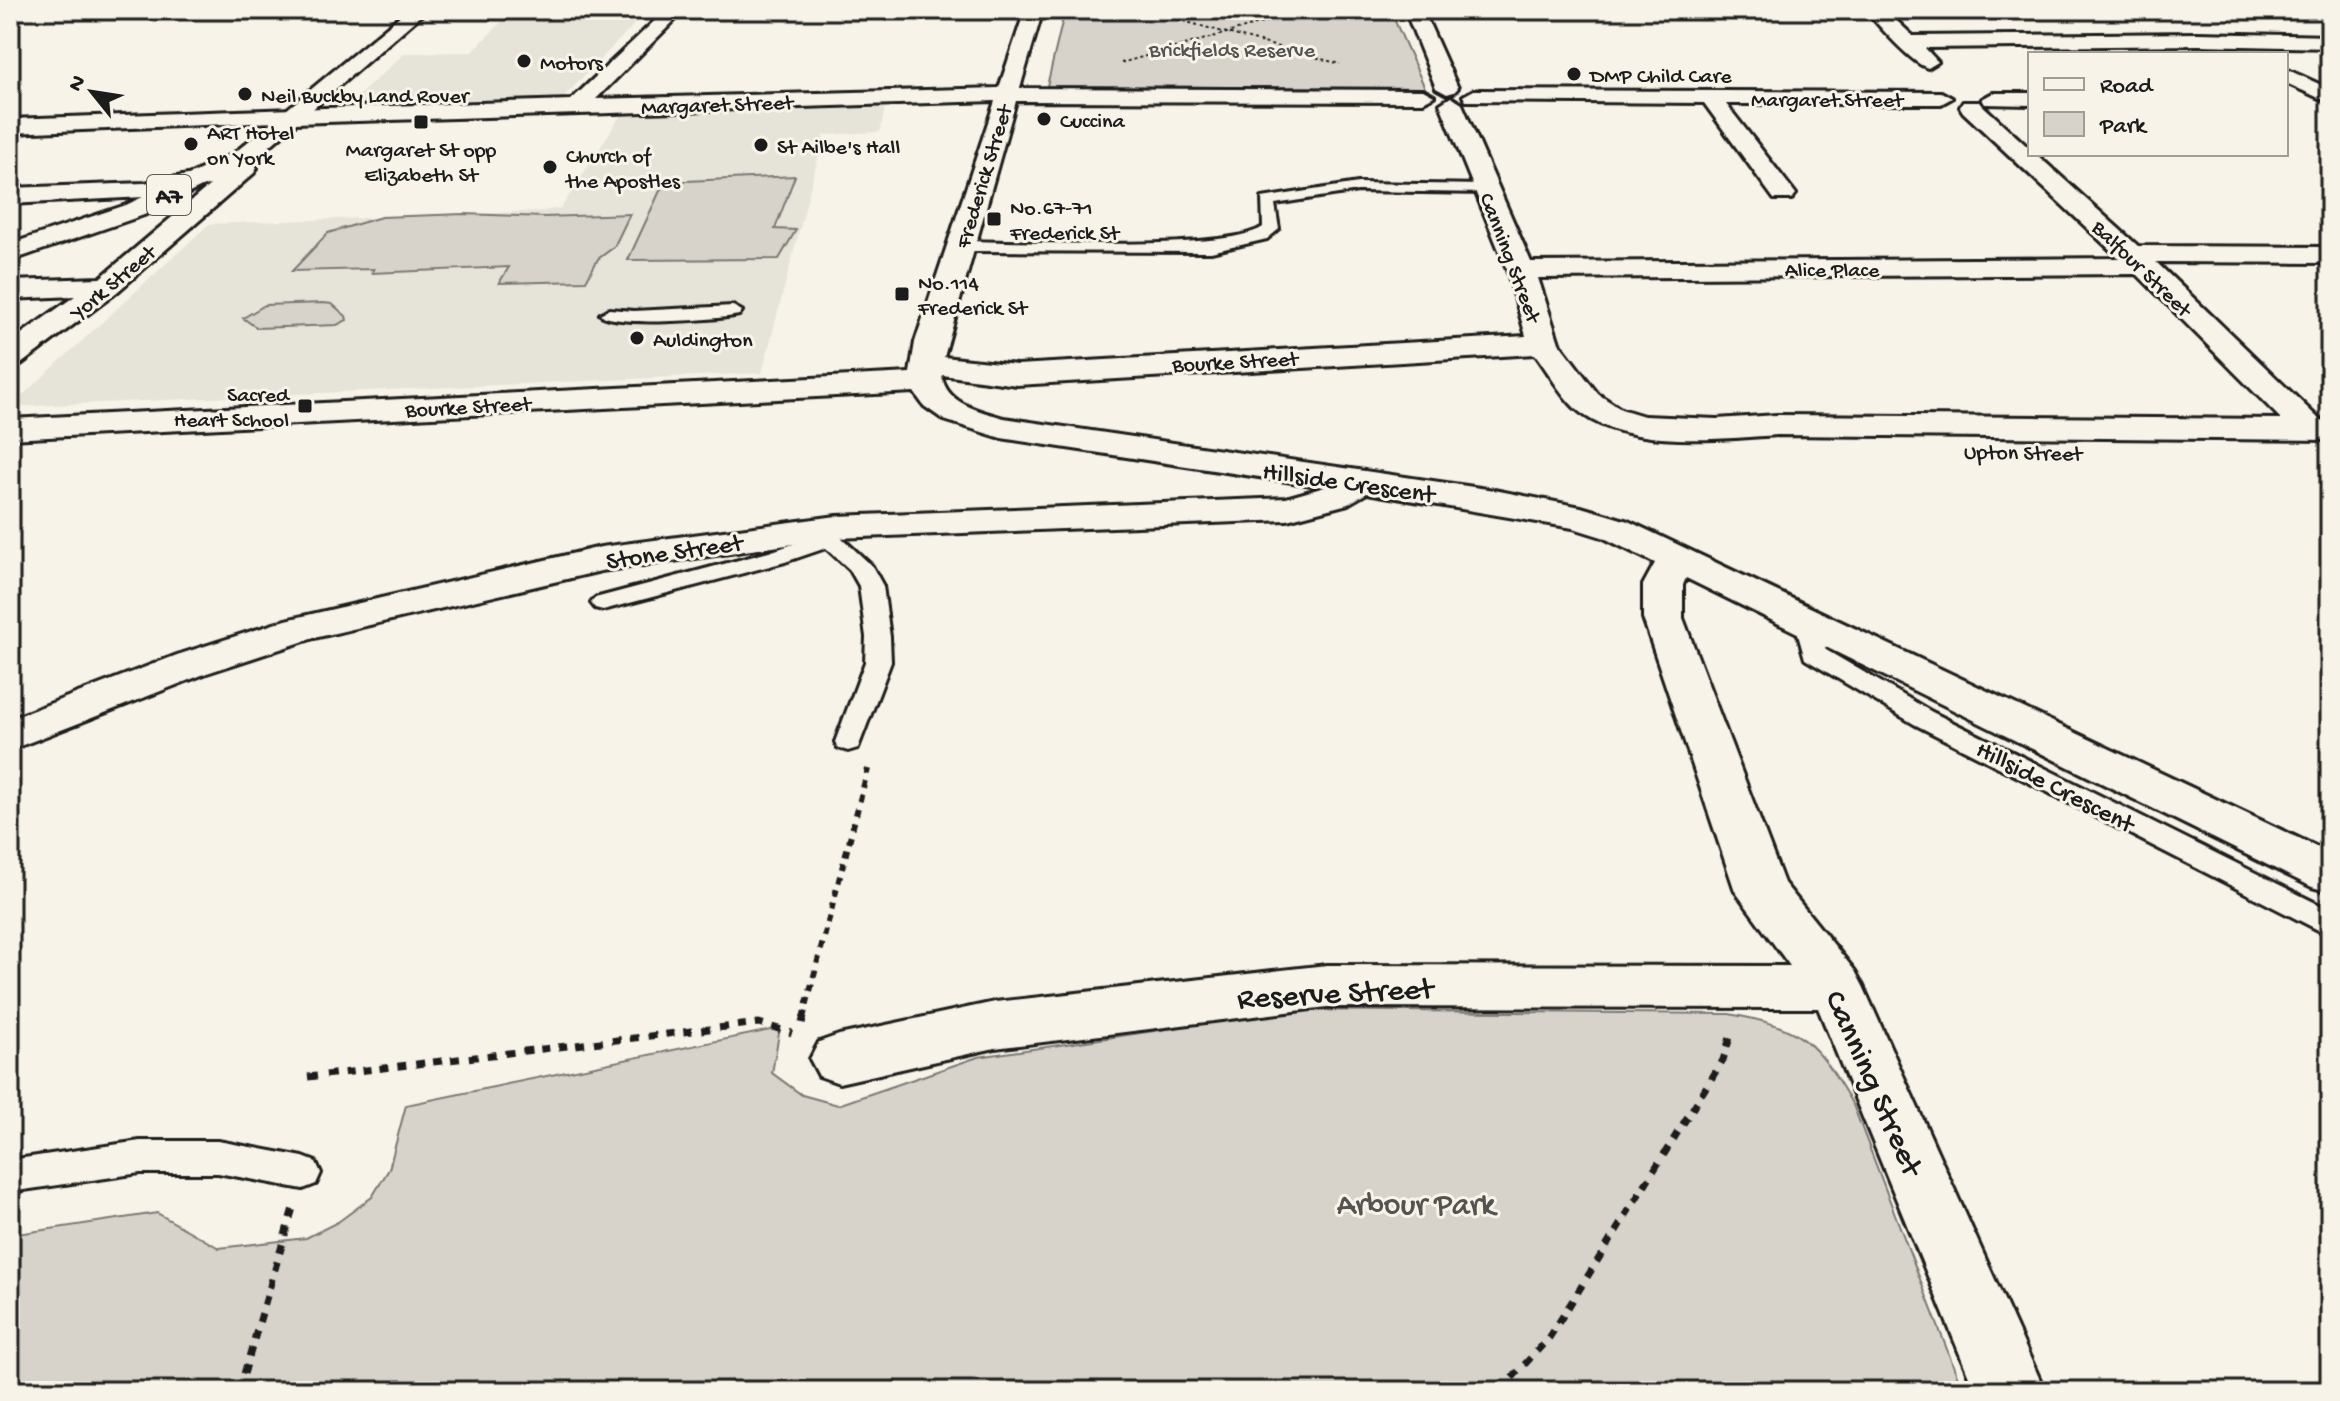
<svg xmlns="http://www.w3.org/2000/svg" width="2340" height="1401" font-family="'Gochi Hand',sans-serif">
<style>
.built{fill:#e6e3d9}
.green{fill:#d7d3cb;stroke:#7a7874;stroke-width:2}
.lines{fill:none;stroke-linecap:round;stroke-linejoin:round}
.lane-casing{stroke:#1c1c1c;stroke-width:6}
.street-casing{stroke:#1c1c1c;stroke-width:6}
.secondary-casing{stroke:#1c1c1c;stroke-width:6}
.highway-casing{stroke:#1c1c1c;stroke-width:6}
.path-far2{stroke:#1c1c1c;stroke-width:2;stroke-dasharray:3 3;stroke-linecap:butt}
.path-far1{stroke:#1c1c1c;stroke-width:6;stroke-dasharray:7 7;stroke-linecap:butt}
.path{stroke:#1c1c1c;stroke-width:7;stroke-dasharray:9 9;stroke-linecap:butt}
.lane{fill:#f7f3e8;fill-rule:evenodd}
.street{fill:#f7f3e8;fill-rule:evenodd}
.secondary{fill:#f7f3e8;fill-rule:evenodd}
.highway{fill:#f7f3e8;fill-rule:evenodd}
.poi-dot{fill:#1c1c1c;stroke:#f7f3e8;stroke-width:3}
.labels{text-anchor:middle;stroke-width:6;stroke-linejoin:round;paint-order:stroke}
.far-park-label{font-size:22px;fill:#545351;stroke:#f7f3e8}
.far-poi-label{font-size:22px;fill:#1c1c1c;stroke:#f7f3e8;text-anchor:start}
.far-street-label{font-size:22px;fill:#1c1c1c;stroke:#f7f3e8}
.shield{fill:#f7f3e8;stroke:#5e5c59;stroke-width:2}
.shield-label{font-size:24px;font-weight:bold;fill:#1c1c1c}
.street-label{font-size:26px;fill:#1c1c1c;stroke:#f7f3e8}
.near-street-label{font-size:32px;fill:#1c1c1c;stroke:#f7f3e8}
.near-park-label{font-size:32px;fill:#545351;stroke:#f7f3e8}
</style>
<rect width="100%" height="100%" fill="#f7f3e8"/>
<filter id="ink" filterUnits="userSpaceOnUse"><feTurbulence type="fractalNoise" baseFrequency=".0125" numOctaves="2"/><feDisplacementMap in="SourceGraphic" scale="16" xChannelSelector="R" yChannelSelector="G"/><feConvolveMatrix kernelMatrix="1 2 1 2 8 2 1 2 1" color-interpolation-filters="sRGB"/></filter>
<g filter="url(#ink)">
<g class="built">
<path d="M513 10H648L560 101 346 107 405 53 472 52Z"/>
<path d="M885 108 880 132 824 135 762 373 10 407 209 224 543 211 561 208 621 115Z"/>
</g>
<g class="green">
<path d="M1065 10H1390L1425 88 1047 86Z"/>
<path d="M795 176 775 229 796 230 779 259 628 260 664 182Z"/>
<path d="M464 214 544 217 630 214 614 247 598 259 586 281 499 283 509 267 372 273 374 269 292 271 328 233 381 217Z"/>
<path d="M323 303 332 304 346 316 347 320 337 325 257 328 243 318 265 305Z"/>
<path d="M1296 1010 1729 1014C1803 1027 1816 1041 1853 1105L1963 1391H10V1235L157 1213 219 1248 306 1238 338 1222 372 1197 389 1169 406 1105 780 1028 772 1073 802 1095 838 1105 978 1057Z"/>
</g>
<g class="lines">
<defs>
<g id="lane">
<path d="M1358 183 1486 185 1493 189 1486 193 1358 191 1275 204 1279 229 1267 239 1211 252 960 251 952 246 960 241C1016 241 1226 253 1263 227L1262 198Z"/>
<path d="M733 306 742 311 739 315C717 320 614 327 600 314L609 309 634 311Z"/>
<path d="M819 522 827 524 872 566 883 586 890 637 891 662 858 748 848 751 838 748 835 742 865 662 866 637 859 586 850 570 826 548 785 562 603 610 595 608 591 603 595 598 769 552 815 537 808 529Z"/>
<path d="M1807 617 1816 619 1826 650 1932 712 2330 910V936L1914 724 1805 659 1795 624 1798 619Z"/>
<path d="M140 1141H218L303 1157 316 1162 321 1173 316 1184 303 1189 218 1173H140L10 1192V1160Z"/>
</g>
<g id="street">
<path d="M666 10H685L596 99 999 88 1025 10H1043L1020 88 1423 90 1434 96 1423 102 1016 101 944 357 1017 365 1526 336 1507 270 1440 104 1451 97 1462 104 1531 262 2119 258 1963 112 1960 107 1963 102H1979L2030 149V154H2036L2138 246 2330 247V263L2156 262 2320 420H2330V440L1777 435C1720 439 1621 450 1575 408 1560 394 1548 371 1535 354L1017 385 942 375C945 404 980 411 1004 418L1494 490 1581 507 1628 521 2330 853V892L2312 887 1686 578 1683 585V618L1784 883 1855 971 1863 986 2045 1391H1975L1818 1008 1327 1007 995 1048 839 1083 819 1076 810 1059 819 1042 839 1035 995 1002 1327 965 1790 966 1735 891 1643 618V585L1655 563 1602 537 1573 528 1367 493 1348 504 1287 520 837 538 601 571 314 638 207 673 10 750V719L177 655 286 620 601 547 837 516 1286 498 1325 487 1001 438 944 420 924 406 914 392 10 439V419L910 373 915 342 995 101 294 123 283 116 294 109 571 100ZM2137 274 2281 419 1777 415 1717 419 1644 416 1621 409 1598 394 1559 343 1538 278Z"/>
<path d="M1405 10H1423L1458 88 1454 92 1447 94 1436 88Z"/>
<path d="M1866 10H1885L1913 36 2198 33 2330 36V48L2198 45 1925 48 1938 62 1928 68C1912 64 1877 24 1866 10Z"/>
<path d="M2286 69 2330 89V103L2286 83Z"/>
<path d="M1474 90 1941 92 1952 98 1941 104H1726L1796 194 1792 199H1774L1704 103 1466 101 1463 96Z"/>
<path d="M1993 93H2030V105L1985 104 1982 99Z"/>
<path d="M241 152 249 154 257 168 254 173 117 292 21 364 10 366V342L75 296 10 299V281L100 278 210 185 144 197 10 204V188L144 183 204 172 213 174 215 181 232 166 229 159 233 154Z"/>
</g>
<path id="secondary" d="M294 109 302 111 305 116 302 121 10 133V119Z"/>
<path id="highway" d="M407 10H427L249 164 144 215 10 261V244L126 205 233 154Z"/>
</defs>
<use href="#lane" class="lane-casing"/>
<use href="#street" class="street-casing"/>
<use href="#secondary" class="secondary-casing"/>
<use href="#highway" class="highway-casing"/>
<g class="path-far2">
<path d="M1143 10 1340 64"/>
<path d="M1121 63 1308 10"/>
</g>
<path class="path-far1" d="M803 1018 868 769"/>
<g class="path">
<path d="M802 1023 804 1016"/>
<path d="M308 1077 759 1023 792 1033"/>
<path d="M239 1391 293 1208"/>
<path d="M1500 1391 1549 1338 1723 1060 1732 1031"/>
</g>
<use href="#lane" class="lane"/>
<use href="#street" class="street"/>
<use href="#secondary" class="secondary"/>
<use href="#highway" class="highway"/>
</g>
</g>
<g class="poi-dot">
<circle cx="524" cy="61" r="8"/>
<circle cx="1574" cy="74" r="8"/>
<circle cx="245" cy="94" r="8"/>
<circle cx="1044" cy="119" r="8"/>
<rect x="413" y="114" width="16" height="16" rx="4"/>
<circle cx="191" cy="144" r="8"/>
<circle cx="761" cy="145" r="8"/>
<circle cx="550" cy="167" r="8"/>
<rect x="986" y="211" width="16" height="16" rx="4"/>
<rect x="894" y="286" width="16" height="16" rx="4"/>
<circle cx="637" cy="338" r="8"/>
<rect x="297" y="398" width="16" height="16" rx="4"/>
</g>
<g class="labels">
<g class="far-park-label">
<text x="1232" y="56">Brickfields Reserve</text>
</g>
<g class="far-poi-label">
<text x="540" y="69">Motors</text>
<text x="1590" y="82">DMP Child Care</text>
<text x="261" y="102">Neil Buckby Land Rover</text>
<text x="1060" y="127">Cuccina</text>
<text x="207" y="139">ART Hotel<tspan x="207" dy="25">on York</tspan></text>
<text x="777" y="153">St Ailbe's Hall</text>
<text x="421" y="156" text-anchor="middle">Margaret St opp<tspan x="421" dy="25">Elizabeth St</tspan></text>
<text x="566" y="162">Church of<tspan x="566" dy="25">the Apostles</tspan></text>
<text x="1010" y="214">No.67-71<tspan x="1010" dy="25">Frederick St</tspan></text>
<text x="918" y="289">No.114<tspan x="918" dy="25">Frederick St</tspan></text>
<text x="653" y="346">Auldington</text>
<text x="289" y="401" text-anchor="end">Sacred<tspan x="289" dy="25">Heart School</tspan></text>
</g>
<g class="far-street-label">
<text x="1827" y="106">Margaret Street</text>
<text transform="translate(717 103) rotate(-2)" y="8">Margaret Street</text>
<text transform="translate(982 176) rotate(-73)" y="8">Frederick Street</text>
<text transform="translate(1512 257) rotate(69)" y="8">Canning Street</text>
<text transform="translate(2143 267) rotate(44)" y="8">Balfour Street</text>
<text x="1832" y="276">Alice Place</text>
<text transform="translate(112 281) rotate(-40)" y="8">York Street</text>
<text transform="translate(1235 360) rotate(-3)" y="8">Bourke Street</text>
<text transform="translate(468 405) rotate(-3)" y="8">Bourke Street</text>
<text transform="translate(2023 451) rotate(1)" y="8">Upton Street</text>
</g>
<rect class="shield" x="147" y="175" width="44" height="40" rx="6"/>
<g class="shield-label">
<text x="169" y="203">A7</text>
</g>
<g class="street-label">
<text transform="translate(1349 481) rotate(8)" y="9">Hillside Crescent</text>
<text transform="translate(674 550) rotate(-8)" y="9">Stone Street</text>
<text transform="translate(2056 785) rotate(27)" y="9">Hillside Crescent</text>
</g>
<g class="near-street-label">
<text transform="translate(1335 991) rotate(-3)" y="11">Reserve Street</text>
<text transform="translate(1876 1082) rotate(66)" y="11">Canning Street</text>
</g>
<g class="near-park-label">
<text x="1416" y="1213">Arbour Park</text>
</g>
</g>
<rect width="2340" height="1401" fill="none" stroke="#f7f3e8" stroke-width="40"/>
<rect x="20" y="20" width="2300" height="1361" fill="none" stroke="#1c1c1c" stroke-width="3" filter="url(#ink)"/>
<rect x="2028" y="52" width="260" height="104" fill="#f7f3e8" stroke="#9f9d96" stroke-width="2"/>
<rect x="2044" y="78" width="40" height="12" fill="#f7f3e8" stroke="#9f9d96" stroke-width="2"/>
<text x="2100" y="92" font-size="24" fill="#1c1c1c">Road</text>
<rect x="2044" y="112" width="40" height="24" fill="#d7d3cb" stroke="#9f9d96" stroke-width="2"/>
<text x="2100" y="132" font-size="24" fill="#1c1c1c">Park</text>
<g transform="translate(92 92) rotate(300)" stroke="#f7f3e8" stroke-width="6" paint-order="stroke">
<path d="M0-6L14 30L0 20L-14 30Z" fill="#1c1c1c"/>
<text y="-12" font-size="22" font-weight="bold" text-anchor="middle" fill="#1c1c1c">N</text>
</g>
</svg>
